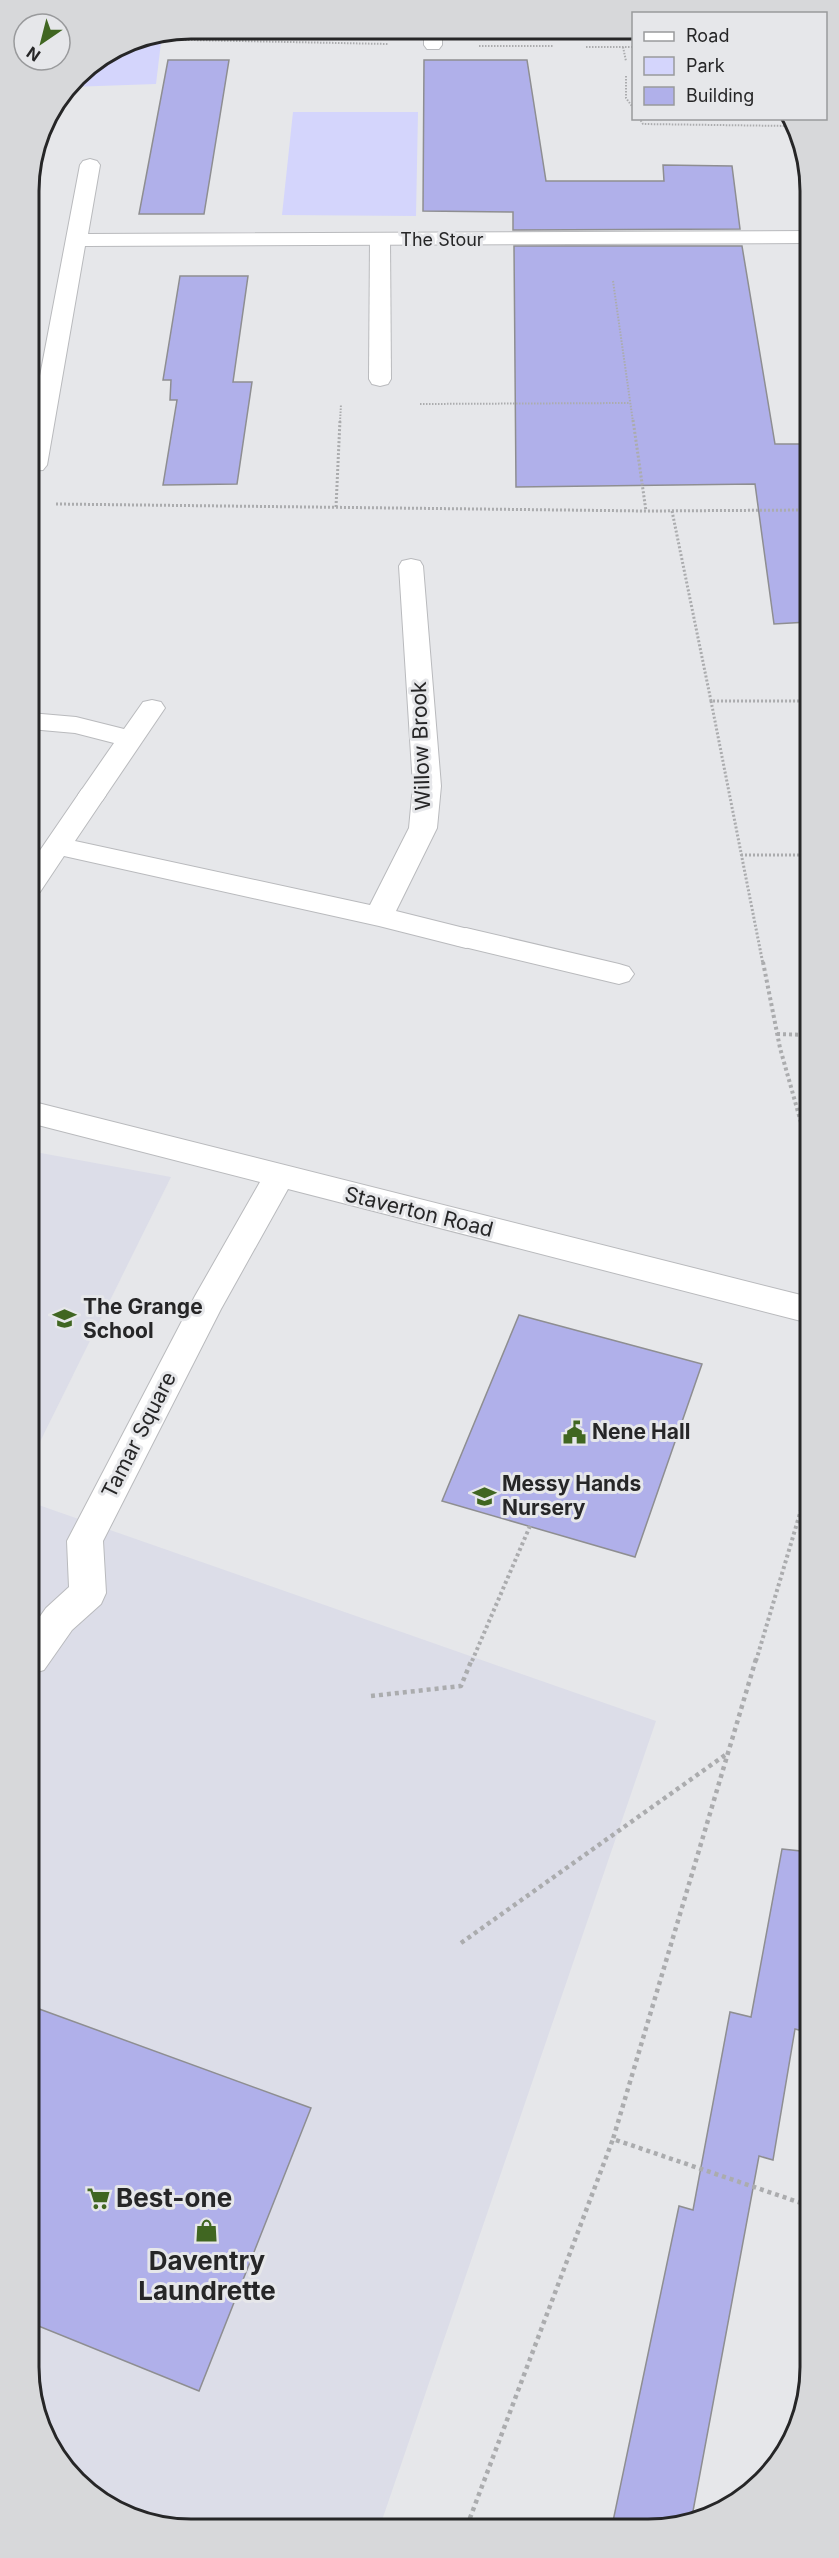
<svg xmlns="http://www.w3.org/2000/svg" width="839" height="2558" font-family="Inter,sans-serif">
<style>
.built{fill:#dcdde8}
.green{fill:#d4d5fc}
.building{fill:#b0b0ea;stroke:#8e8e91;stroke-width:1.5}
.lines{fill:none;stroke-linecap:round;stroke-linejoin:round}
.lane-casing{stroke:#b9babd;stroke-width:2}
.street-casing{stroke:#b9babd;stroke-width:2}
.path-far3{stroke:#abacae;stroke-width:2;stroke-dasharray:1.5 1.5;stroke-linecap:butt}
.path-far2{stroke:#abacae;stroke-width:3;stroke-dasharray:2 2;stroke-linecap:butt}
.path-far1{stroke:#abacae;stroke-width:4;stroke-dasharray:3 3;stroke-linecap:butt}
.path{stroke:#abacae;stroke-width:4.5;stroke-dasharray:4 4;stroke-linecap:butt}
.lane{fill:#fff;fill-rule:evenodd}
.street{fill:#fff;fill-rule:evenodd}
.labels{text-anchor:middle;stroke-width:6;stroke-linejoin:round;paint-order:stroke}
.far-street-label{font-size:18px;fill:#262627;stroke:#e6e7ea}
.street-label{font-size:21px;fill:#262627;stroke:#e6e7ea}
.poi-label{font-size:21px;font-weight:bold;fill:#262627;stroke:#e6e7ea;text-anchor:start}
.near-poi-label{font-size:26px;font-weight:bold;fill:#262627;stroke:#e6e7ea;text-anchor:start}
.rim{fill:none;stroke:#262627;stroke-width:3}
</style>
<rect width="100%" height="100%" fill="#e6e7ea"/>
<g class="built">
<path d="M30 1151 171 1177 30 1462Z"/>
<path d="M30 1502 656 1721 380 2526H160L76 2482 32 2398Z"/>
</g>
<g class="green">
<path d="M162 34 156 84 70 87 84 69 129 41Z"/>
<path d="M293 112H418L416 216 282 215Z"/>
</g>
<g class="building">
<path d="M168 60H229L204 214H139Z"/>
<path d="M424 60H527L546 181H664L663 165 732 166 740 229 513 230V212L423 211Z"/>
<path d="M514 246H742L775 444H808V622L774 624 755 484 516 487Z"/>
<path d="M180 276H248L233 382H252L237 484 163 485 177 400H170L171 380H163Z"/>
<path d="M519 1315 702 1364 635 1557 442 1501Z"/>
<path d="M782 1849 810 1852V2033L795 2029 773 2160 759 2156 691 2522 679 2526H612L679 2206 693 2210 730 2012 751 2017Z"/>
<path d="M31 2006 311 2108 199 2391 31 2323Z"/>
</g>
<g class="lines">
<defs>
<g id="lane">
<path d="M380 234 387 236 390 240 391 379 388 384 380 386 372 384 369 379 370 240 373 236Z"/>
<path d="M152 700 161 702 165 708 102 801 92 804 82 801 78 795 114 743 75 733 30 729V713L76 717 124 729 143 702Z"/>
<path d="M466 928 619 964 629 967 634 974 629 981 619 984 456 945 452 938 456 931Z"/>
</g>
<g id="street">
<path d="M424 30H442V45L439 49H427L424 45Z"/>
<path d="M90 159 97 161 100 165 88 234 808 231V243L85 246 47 465 43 470 29 471V434L80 165 83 161Z"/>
<path d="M411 559 420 561 423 566 441 786 437 828 396 911 476 931 480 938 476 945 466 948 379 926 64 856 40 892 30 894V865L82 789 92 786 102 789 106 795 75 841 370 905 409 828 413 786 399 566 402 561Z"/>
<path d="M30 1101 809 1297V1323L288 1189 221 1309 103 1541 106 1593 101 1604 72 1630 44 1670 31 1674V1629L46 1608 69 1587 67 1541 195 1296 260 1182 30 1123Z"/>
</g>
</defs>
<use href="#lane" class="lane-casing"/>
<use href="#street" class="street-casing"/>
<g class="path-far3">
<path d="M140 39 388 44"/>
<path d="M479 46H553"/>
<path d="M586 47H634"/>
<path d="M623 47 626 61"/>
<path d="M626 76V98L634 109"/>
<path d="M639 118 643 124 789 126"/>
<path d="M789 125 804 194"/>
<path d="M613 281 633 422"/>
<path d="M420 404 630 403"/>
<path d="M340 422 341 404"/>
</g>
<g class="path-far2">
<path d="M633 420 646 511"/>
<path d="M56 504 646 511 808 510"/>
<path d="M336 507 340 420"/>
<path d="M672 511 711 701H808"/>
<path d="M711 701 763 964"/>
<path d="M741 855H808"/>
</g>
<g class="path-far1">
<path d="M763 962 780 1048 809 1151"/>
<path d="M777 1034 809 1035"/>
<path d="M472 1661 530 1526"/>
<path d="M756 1661 809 1483"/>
</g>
<g class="path">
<path d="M756 1659 613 2139 810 2206"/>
<path d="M371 1696 461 1686 472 1659"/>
<path d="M461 1943 728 1753"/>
<path d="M467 2526 613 2139"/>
</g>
<use href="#lane" class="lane"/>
<use href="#street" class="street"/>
</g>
<defs>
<symbol id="school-bare" viewBox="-9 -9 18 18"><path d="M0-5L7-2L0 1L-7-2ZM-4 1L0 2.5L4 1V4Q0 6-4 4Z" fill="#406621" stroke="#e6e7ea" stroke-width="2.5" paint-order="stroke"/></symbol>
<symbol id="civic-bare" viewBox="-9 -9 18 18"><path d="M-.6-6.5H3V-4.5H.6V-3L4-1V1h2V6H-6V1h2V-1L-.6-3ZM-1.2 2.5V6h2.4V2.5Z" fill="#406621" stroke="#e6e7ea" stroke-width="2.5" paint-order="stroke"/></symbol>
<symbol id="supermarket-bare" viewBox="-9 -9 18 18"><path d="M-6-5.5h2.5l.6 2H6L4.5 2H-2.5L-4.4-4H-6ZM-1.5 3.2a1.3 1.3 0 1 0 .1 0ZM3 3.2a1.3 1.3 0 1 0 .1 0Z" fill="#406621" stroke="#e6e7ea" stroke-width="2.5" paint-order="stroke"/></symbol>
<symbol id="shop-bare" viewBox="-9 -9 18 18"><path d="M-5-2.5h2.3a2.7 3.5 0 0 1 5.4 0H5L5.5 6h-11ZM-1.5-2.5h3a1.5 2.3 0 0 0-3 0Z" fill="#406621" stroke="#e6e7ea" stroke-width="2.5" paint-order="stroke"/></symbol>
</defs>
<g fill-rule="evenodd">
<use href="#school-bare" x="48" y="1302" width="33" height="33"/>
<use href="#civic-bare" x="558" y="1416" width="33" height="33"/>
<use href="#school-bare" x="468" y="1480" width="33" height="33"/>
<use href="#supermarket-bare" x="82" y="2182" width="33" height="33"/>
<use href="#shop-bare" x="190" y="2214" width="33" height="33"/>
</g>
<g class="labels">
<g class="far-street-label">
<text x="442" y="246">The Stour</text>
</g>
<g class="street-label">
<text transform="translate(421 746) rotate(-92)" y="7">Willow Brook</text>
<text transform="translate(419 1212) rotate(14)" y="7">Staverton Road</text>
<text transform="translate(139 1435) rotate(-63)" y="7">Tamar Square</text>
</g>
<g class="poi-label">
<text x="83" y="1314">The Grange<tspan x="83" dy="24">School</tspan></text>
<text x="592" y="1439">Nene Hall</text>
<text x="502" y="1491">Messy Hands<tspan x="502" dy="24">Nursery</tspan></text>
</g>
<g class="near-poi-label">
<text x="116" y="2207">Best-one</text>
<text x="207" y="2270" text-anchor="middle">Daventry<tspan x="207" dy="30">Laundrette</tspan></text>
</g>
</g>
<path d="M0 0H839V2558H0ZM191 39H648A152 152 0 0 1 800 191V2367A152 152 0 0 1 648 2519H191A152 152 0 0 1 39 2367V191A152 152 0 0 1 191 39Z" fill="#d7d8da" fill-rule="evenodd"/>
<path class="rim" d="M191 39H648A152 152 0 0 1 800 191V2367A152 152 0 0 1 648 2519H191A152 152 0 0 1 39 2367V191A152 152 0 0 1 191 39Z"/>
<rect x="632" y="12" width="195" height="108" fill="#e6e7ea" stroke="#999a9c" stroke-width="1.5"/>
<rect x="644" y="32" width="30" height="9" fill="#ffffff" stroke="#999a9c" stroke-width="1.5"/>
<text x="686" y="42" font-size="18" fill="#262627">Road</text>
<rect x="644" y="57" width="30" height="18" fill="#d4d5fc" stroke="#999a9c" stroke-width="1.5"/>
<text x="686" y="72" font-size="18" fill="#262627">Park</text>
<rect x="644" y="87" width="30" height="18" fill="#b0b0ea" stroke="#999a9c" stroke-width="1.5"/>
<text x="686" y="102" font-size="18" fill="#262627">Building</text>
<g transform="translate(42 42) rotate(215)"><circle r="28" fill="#e6e7ea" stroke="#999a9c" stroke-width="1.5"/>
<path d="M0-4.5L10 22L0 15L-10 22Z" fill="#406621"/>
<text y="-9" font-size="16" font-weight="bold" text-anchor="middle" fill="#262627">N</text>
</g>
</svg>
